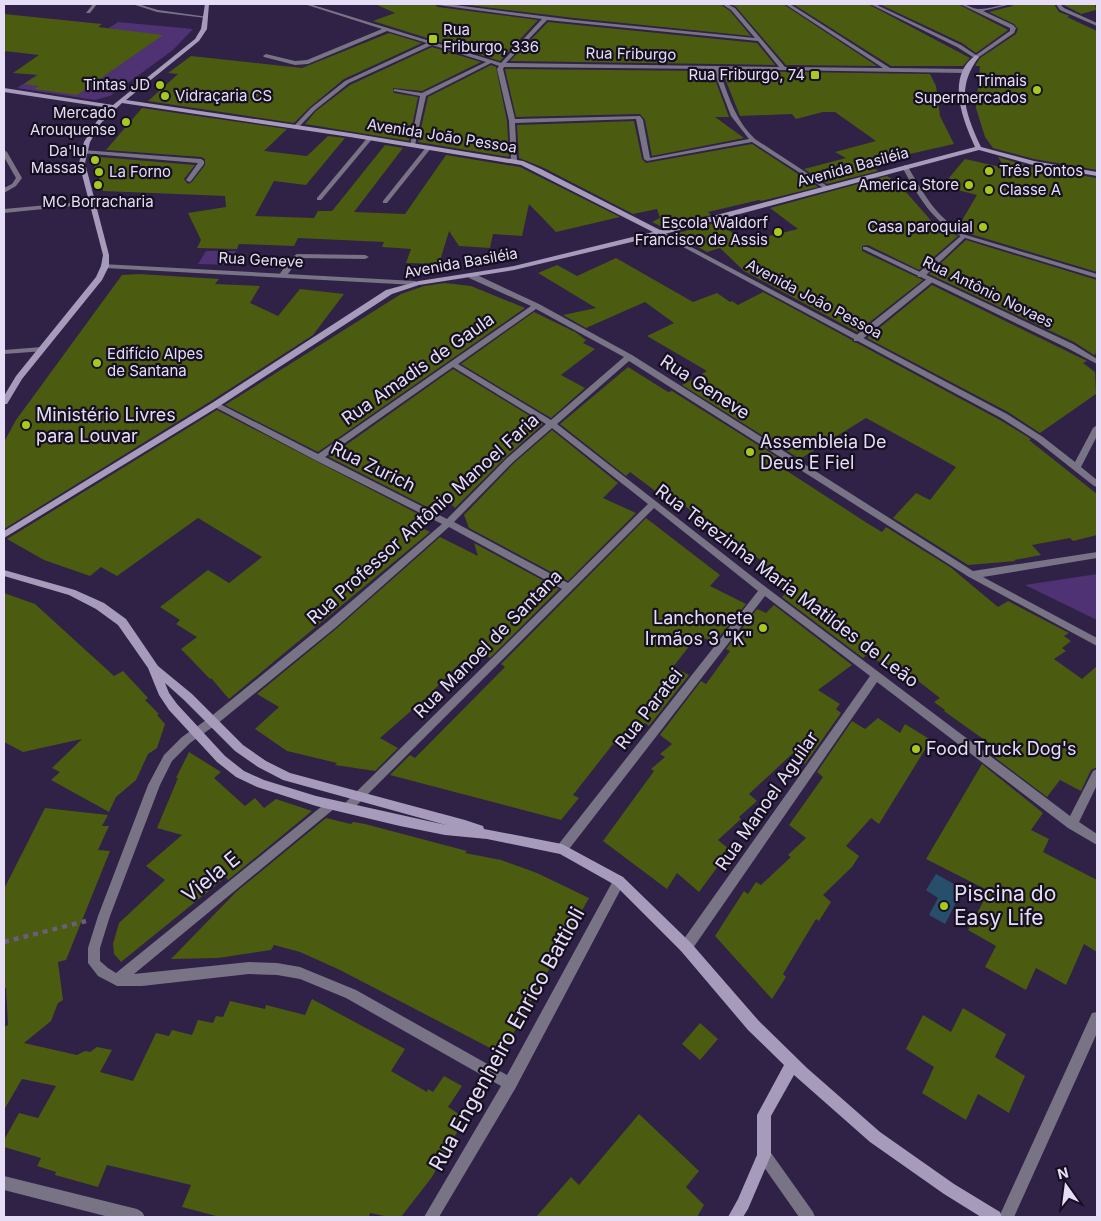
<svg xmlns="http://www.w3.org/2000/svg" width="1101" height="1221" font-family="Inter,sans-serif">
<style>
.green{fill:#4e3273}
.water{fill:#274f6b}
.building{fill:#4b5b0f}
.lines{fill:none;stroke-linecap:round;stroke-linejoin:round}
.path{stroke:#6a5d7e;stroke-width:4.5;stroke-dasharray:5 5;stroke-linecap:butt}
.lane{fill:#797386;fill-rule:evenodd}
.street{fill:#797386;fill-rule:evenodd}
.secondary{fill:#a69bba;fill-rule:evenodd}
.poi-dot{fill:#a7c81f;stroke:#150f20;stroke-width:2}
.labels{text-anchor:middle;stroke-width:4.5;stroke-linejoin:round;paint-order:stroke}
.far-poi-label{font-size:15px;fill:#e6def6;stroke:#150f20;text-anchor:end}
.far-street-label{font-size:15px;fill:#e6def6;stroke:#150f20}
.street-label{font-size:18px;fill:#e6def6;stroke:#150f20}
.poi-label{font-size:18px;fill:#e6def6;stroke:#150f20;text-anchor:start}
.near-street-label{font-size:21px;fill:#e6def6;stroke:#150f20}
.near-poi-label{font-size:21px;fill:#e6def6;stroke:#150f20;text-anchor:start}
</style>
<rect width="100%" height="100%" fill="#302146"/>
<g class="green">
<path d="M118 22 193 29 173 50 110 96 95 100 17 88Z"/>
<path d="M206 251H236L230 265 198 264Z"/>
<path d="M1097 574V620L1025 585Z"/>
</g>
<path class="water" d="M936 874 963 889 945 924 929 915 938 898 926 890Z"/>
<g class="building">
<path d="M375 4H434L438 7 538 20 500 61 373 21 395 13Z"/>
<path d="M460 4H720L730 11 751 36 574 18Z"/>
<path d="M731 4H783L877 66 786 65 736 7Z"/>
<path d="M793 4H868L970 58 963 66H891Z"/>
<path d="M879 4H958L1008 30 976 53 962 43Z"/>
<path d="M1014 4H1054L1059 12 1070 16 1067 17 1097 31V170L1034 159 993 148 985 137 976 108 980 66H975L980 58 1016 34 1018 29 1014 24 989 12 1012 6Z"/>
<path d="M1062 4H1095L1096 10 1081 14Z"/>
<path d="M4 14 102 24 98 27 163 35 77 95 34 89 39 86 24 84 38 75 13 73 39 55 4 51Z"/>
<path d="M548 22 757 43 775 65 510 61Z"/>
<path d="M389 33 422 43 344 79 310 107 294 123 148 101 178 74 168 73 191 56 302 68Z"/>
<path d="M432 47 481 62 422 91 393 88 394 93 418 97 409 141 305 124 316 111 350 85Z"/>
<path d="M491 65 496 67 507 121 509 157 418 142 428 97Z"/>
<path d="M505 69 712 71 729 117H715L744 138 652 156 645 120 640 114 516 117Z"/>
<path d="M722 71 930 74 936 86 940 116 954 144 883 160 889 164 874 168 878 171 827 184 804 169 846 158 835 152 876 141 835 112H823L796 119 792 114 740 116Z"/>
<path d="M142 108 287 129 264 151 307 156 328 136 345 138 306 185 274 181 255 216 314 218 318 211H332L385 145 403 148 354 212 405 214 446 155 520 167 620 217 556 232 529 204 522 236 493 234 490 248 459 246 449 231 439 264 406 263 411 249 382 247 384 242 298 238 294 246 239 244 237 249 197 248 201 240 188 213 226 207 225 196 103 191 98 175 93 174 96 161 100 157 195 165 184 179 188 184 192 182 205 165V159L201 157 106 150Z"/>
<path d="M634 121 642 159 646 163 752 144 818 187 761 201 759 200 708 212 711 215 662 227 652 222 660 218 657 209 633 214 542 167 519 158 517 125Z"/>
<path d="M998 157 1032 167 1097 178V272L967 233 958 227 977 195 942 186 965 159 1005 168Z"/>
<path d="M887 176 898 183 935 225 946 233 950 232 958 236 919 270 868 245 862 246V251L923 280 857 332 744 271 720 248 707 252 674 234 719 222 744 242 798 229 770 208Z"/>
<path d="M966 240 1097 280V352L1094 355 1074 342 929 274Z"/>
<path d="M616 258 693 302 717 293 730 302 732 301 738 305 763 292 852 340 853 342 857 343 1000 420 1031 439 1029 440 1097 494V535L1073 541 1070 538 1032 545 1041 555 1014 560 1016 561 968 565 893 518 916 493 930 500 956 467 866 418 800 459 682 385 707 371 647 336 674 323 645 302 586 328 563 315 596 308 538 273 557 265 577 276Z"/>
<path d="M139 274 219 279 215 284 260 286 250 303 278 316 300 289 344 294 313 335 211 401 4 529V442L16 420 122 275Z"/>
<path d="M445 283 471 286 525 308 318 452 225 405 401 294 424 286Z"/>
<path d="M932 285 1087 361 1083 363 1095 372 1096 394 1040 433 1008 412 867 338Z"/>
<path d="M534 312 575 332 586 340 583 343 595 349 561 375 585 388 551 418 461 364Z"/>
<path d="M628 367 668 392 672 391 790 465 784 469 867 523 882 532 886 527 950 567 998 607 1008 601 1069 633 1064 636 1071 641 1062 648 1066 651 1054 659 1082 679 1097 666V767L1091 770 1081 791 1060 780 1047 797 989 753 993 746 944 711 945 710 934 702 940 698 904 670 897 674 868 654 863 658 782 597 786 593 754 569 765 563 721 534 672 496 666 499 630 472 626 476 560 424Z"/>
<path d="M453 369 543 424 506 457 455 508 450 503 435 511 329 457Z"/>
<path d="M217 410 426 518 416 525 430 532 229 699 211 678 210 679 181 649 197 637 176 624 180 620 160 607 208 570 229 583 262 557 198 518 117 576 101 567 90 576 44 560 7 539Z"/>
<path d="M552 430 618 483 603 498 636 513 568 581 469 528 464 515 514 463Z"/>
<path d="M646 518 720 575 710 586 746 604 714 643 698 635 673 667 689 675 649 726 645 723 623 749 613 744 573 795 579 798 561 820 390 775 410 755 415 758 505 667 501 664Z"/>
<path d="M440 537 478 556 474 543 559 589 490 658 477 650 466 661 463 660 426 698 380 738 398 748 375 771 335 765 337 763 287 751 255 729 279 707 257 694 336 629Z"/>
<path d="M4 593 35 604 114 676 123 671 148 698 145 700 159 714 157 715 165 724 157 748 148 754 136 780 116 797 109 812 51 780 60 772 52 768 82 739 23 752 4 742Z"/>
<path d="M774 605 852 665 818 690 840 704 836 709 841 713 805 764 792 754 749 794 757 801 739 817 741 819 718 840 730 850 699 892 677 873 667 889 603 841 654 771 651 769 665 757 660 754 672 744 660 735 701 681 706 684 730 651 726 649 757 609 766 613Z"/>
<path d="M878 718 900 733 905 724 931 740 879 824 871 818 846 846 859 856 852 867 823 895 831 902 819 921 816 919 783 974 786 977 772 999 715 936 744 891 748 894 756 882 761 885 791 857 788 855 806 838 789 825 823 777 817 772 852 721 865 729Z"/>
<path d="M189 752 221 772 214 778 245 806 255 798 264 808 276 799 312 811 228 880 226 877 121 962 114 954 113 944 119 923 165 880 146 866 182 835 157 828 178 778H176Z"/>
<path d="M982 764 1043 813 1031 830 1049 839 1043 852 1097 880V952L1084 944 1066 985 1036 968 1026 990 985 967 996 946 968 930 989 891 926 859Z"/>
<path d="M45 808 108 815 102 826H109L98 850 110 851 66 960 58 962 63 1000 58 1003 51 1021 24 1043 77 1055 85 1051 90 1052 97 1047 112 1050 100 1072 133 1081 156 1033 169 1036 172 1030 192 1035 198 1020 213 1023 216 1016 223 1017 230 1001 265 1009 266 1005 305 1015 312 999 405 1049 391 1071 427 1092 428 1089 433 1092 444 1076 462 1086 448 1107 465 1118 432 1177 401 1217H389L370 1213 369 1217H220L182 1207 191 1185 107 1165 98 1187 55 1175 56 1172 37 1166 41 1158 4 1147V1140L19 1113 38 1118 56 1086 22 1079 4 1110V1027L8 1025 6 988 4 989V889Z"/>
<path d="M326 818 351 824 353 822 365 824 467 851 465 853 501 860 537 873 589 898 504 1050 495 1046 492 1049 340 970 300 952 274 945 271 950 218 958 171 959 236 892Z"/>
<path d="M963 1008 1006 1034 995 1057 1025 1076 1009 1113 978 1094 966 1120 922 1093 934 1067 906 1049 923 1015 951 1032Z"/>
<path d="M700 1023 718 1039 700 1060 682 1044Z"/>
<path d="M639 1114 699 1171 686 1187 704 1205 697 1217H536L571 1177 579 1185Z"/>
</g>
<g class="lines">
<path class="path" d="M4 942 86 921"/>
<g class="lane">
<path d="M132 4H138L158 10 208 17 206 18 157 12Z"/>
<path d="M368 137 373 138 321 200H317V198Z"/>
<path d="M427 146 432 147 387 203H383V201Z"/>
<path d="M962 235 967 236 924 277H918V273Z"/>
<path d="M297 254 365 255 369 257 365 259 299 258 286 277H280L279 275 291 258Z"/>
<path d="M928 278 935 280 860 341H854V337Z"/>
<path d="M1097 1012V1033L1014 1217H999L1092 1013Z"/>
</g>
<g class="street">
<path d="M93 4H97L90 13H86Z"/>
<path d="M304 4H310L501 63 542 19 438 5 436 4H447L574 20 755 38 731 10 722 4H727L735 8 785 67 883 68 785 4H790L890 68 965 69 968 71 965 73 719 69C728 95 735 120 755 139L827 186V188L825 189 752 142 647 161 644 159 636 119 515 123 517 161 514 163 511 161 509 121 497 69 499 66 491 63 426 96 415 145 410 146 420 96 394 91V89L422 93 486 62 432 45 349 83 315 110 298 128H294V126L311 108 345 81 427 43 387 31 308 64 295 65 264 57 263 56 266 54 295 61 307 60 382 29ZM547 20 758 41 779 67 506 63ZM504 67 713 69 731 116 749 139 650 158 643 120 640 116 515 119 503 69Z"/>
<path d="M870 4H875L961 45 976 55 1010 31V28L960 4C967 4 973 9 979 9 990 9 1001 4 1012 4L983 11 1013 25 1016 28 1014 33 976 59 957 47Z"/>
<path d="M1056 4H1060L1064 8 1097 23V26L1060 10Z"/>
<path d="M4 150 7 152 22 178 16 186 4 193V188L12 184 16 178 4 157Z"/>
<path d="M83 150 201 159 204 161V164L191 181 189 182 186 180 198 163 81 153V151Z"/>
<path d="M905 165 908 167C925 196 936 217 966 235L1097 274V278L962 237C930 219 919 197 902 167Z"/>
<path d="M91 201 94 203 93 204 4 213V209Z"/>
<path d="M659 232H663L1007 414 1043 437 1075 462 1093 428 1097 425V436L1081 467 1097 480V487L1094 486 1037 441 1001 418 659 234Z"/>
<path d="M863 247H867L1073 344 1097 359V364L1067 348 863 249Z"/>
<path d="M102 264 415 281 419 283 415 285 105 268 101 266Z"/>
<path d="M469 274H475L539 304 632 355 973 571 1097 552V558L983 577 1097 638V646L969 577 629 361 557 424 767 588 1070 816 1093 771 1097 769V785L1079 822 1097 834V845L1068 828 877 682 691 951 686 953 681 951 680 947 681 943 870 676 765 596 566 853 562 854 558 853 556 849 558 845 758 591 654 508 351 811 347 813 343 811 341 808 343 805 562 589 449 527 335 628 217 724 190 743 172 761 160 785 110 916 100 948V961L108 968 116 973 327 802 331 800 335 802 337 805 335 808 134 974 249 962 277 963 300 967 356 990 507 1075 615 877 619 876 623 877 625 881 623 885 515 1089 439 1217H424L501 1086 346 998 300 979 277 975 249 974 142 986H117L98 976 88 963V948L98 916 148 785 164 755 182 737 209 718 327 622 442 524 315 460 211 405 212 403H218L318 454 531 306 469 278ZM536 309 624 357 551 420 458 364ZM453 367 546 424 507 458 447 519 325 457ZM552 428 648 504 568 583 454 522 513 462Z"/>
<path d="M42 347H45V351L4 354V350Z"/>
<path d="M764 1148 769 1150 813 1212 815 1217H799L759 1160 757 1155 759 1150Z"/>
<path d="M4 1176 137 1209 142 1212 145 1217H109L4 1190Z"/>
</g>
<g class="secondary">
<path d="M205 4H209L207 29 199 41 126 100 350 133 523 161 541 169 660 230 975 147C963 121 945 76 976 55L979 57C955 88 966 115 981 147L1034 161 1097 172V176L1033 165 979 150 661 235 514 270 419 285 392 294 218 407 4 538V531L212 403 386 290 419 281 514 266 653 232 521 165 350 137 122 103 101 123 90 142 85 163 109 255V266L102 280 22 379 7 404H4V396L16 376 96 277 101 266 103 255 79 163 84 142 97 121 110 108 4 92V88L113 105 195 39 201 29Z"/>
<path d="M4 570 75 590 104 603 126 619 158 666 192 694 243 745 266 761 290 773 465 820 483 826 484 829 562 844 623 877 691 943 758 1020 807 1068 880 1132 954 1184 1000 1212 1002 1217H981L944 1194 870 1142 794 1075 771 1116V1155L748 1209 743 1217H728L738 1199 757 1155V1115L784 1065 748 1030 681 951 615 885 560 854 487 839 445 835 400 826 316 806 257 787 236 777 217 762 169 710 159 695 148 668 118 625 96 609 69 595 4 576ZM165 683 184 700 235 751 258 767 283 780 446 825 316 796 264 780 244 771 225 756 177 704 169 693Z"/>
</g>
</g>
<g class="poi-dot">
<rect x="428" y="34" width="10" height="10" rx="2.5"/>
<rect x="810" y="70" width="10" height="10" rx="2.5"/>
<circle cx="160" cy="85" r="5"/>
<circle cx="1037" cy="90" r="5"/>
<circle cx="165" cy="96" r="5"/>
<circle cx="126" cy="122" r="5"/>
<circle cx="95" cy="160" r="5"/>
<circle cx="989" cy="171" r="5"/>
<circle cx="99" cy="172" r="5"/>
<circle cx="98" cy="185" r="5"/>
<circle cx="969" cy="185" r="5"/>
<circle cx="989" cy="190" r="5"/>
<circle cx="983" cy="227" r="5"/>
<circle cx="778" cy="232" r="5"/>
<circle cx="97" cy="363" r="5"/>
<circle cx="26" cy="425" r="5"/>
<circle cx="750" cy="452" r="5"/>
<circle cx="763" cy="628" r="5"/>
<circle cx="916" cy="749" r="5"/>
<circle cx="944" cy="906" r="5"/>
</g>
<g class="labels">
<g class="far-poi-label">
<text x="443" y="35" text-anchor="start">Rua<tspan x="443" dy="17">Friburgo, 336</tspan></text>
<text x="805" y="80">Rua Friburgo, 74</text>
<text x="1027" y="86">Trimais<tspan x="1027" dy="17">Supermercados</tspan></text>
<text x="150" y="90">Tintas JD</text>
<text x="175" y="101" text-anchor="start">Vidraçaria CS</text>
<text x="116" y="118">Mercado<tspan x="116" dy="17">Arouquense</tspan></text>
<text x="85" y="156">Da'lu<tspan x="85" dy="17">Massas</tspan></text>
<text x="999" y="176" text-anchor="start">Três Pontos</text>
<text x="109" y="177" text-anchor="start">La Forno</text>
<text x="959" y="190">America Store</text>
<text x="999" y="195" text-anchor="start">Classe A</text>
<text x="98" y="207" text-anchor="middle">MC Borracharia</text>
<text x="768" y="228">Escola Waldorf<tspan x="768" dy="17">Francisco de Assis</tspan></text>
<text x="973" y="232">Casa paroquial</text>
<text x="107" y="359" text-anchor="start">Edifício Alpes<tspan x="107" dy="17">de Santana</tspan></text>
</g>
<g class="far-street-label">
<text transform="translate(631 54) rotate(1)" y="5">Rua Friburgo</text>
<text transform="translate(442 136) rotate(9)" y="5">Avenida João Pessoa</text>
<text transform="translate(853 167) rotate(-15)" y="5">Avenida Basiléia</text>
<text transform="translate(261 260) rotate(3)" y="5">Rua Geneve</text>
<text transform="translate(461 263) rotate(-10)" y="5">Avenida Basiléia</text>
<text transform="translate(988 292) rotate(26)" y="5">Rua Antônio Novaes</text>
<text transform="translate(814 299) rotate(28)" y="5">Avenida João Pessoa</text>
</g>
<g class="street-label">
<text transform="translate(418 369) rotate(-35)" y="6">Rua Amadis de Gaula</text>
<text transform="translate(705 387) rotate(33)" y="6">Rua Geneve</text>
<text transform="translate(373 467) rotate(26)" y="6">Rua Zurich</text>
<text transform="translate(423 519) rotate(-42)" y="6">Rua Professor Antônio Manoel Faria</text>
<text transform="translate(787 586) rotate(37)" y="6">Rua Terezinha Maria Matildes de Leão</text>
<text transform="translate(488 644) rotate(-45)" y="6">Rua Manoel de Santana</text>
<text transform="translate(649 709) rotate(-52)" y="6">Rua Paratei</text>
<text transform="translate(767 801) rotate(-55)" y="6">Rua Manoel Aguilar</text>
</g>
<g class="poi-label">
<text x="36" y="421">Ministério Livres<tspan x="36" dy="21">para Louvar</tspan></text>
<text x="760" y="448">Assembleia De<tspan x="760" dy="21">Deus E Fiel</tspan></text>
<text x="753" y="624" text-anchor="end">Lanchonete<tspan x="753" dy="21">Irmãos 3 "K"</tspan></text>
<text x="926" y="755">Food Truck Dog's</text>
</g>
<g class="near-street-label">
<text transform="translate(211 877) rotate(-39)" y="7">Viela E</text>
<text transform="translate(507 1039) rotate(-61)" y="7">Rua Engenheiro Enrico Battioli</text>
</g>
<g class="near-poi-label">
<text x="954" y="901">Piscina do<tspan x="954" dy="24">Easy Life</tspan></text>
</g>
</g>
<rect width="1101" height="1221" fill="none" stroke="#e6def6" stroke-width="10"/>
<g transform="translate(1066 1186) rotate(346)" stroke="#150f20" stroke-width="4" paint-order="stroke">
<path d="M0-4L9 19L0 12L-9 19Z" fill="#e6def6"/>
<text y="-8" font-size="14" font-weight="bold" text-anchor="middle" fill="#e6def6">N</text>
</g>
</svg>
